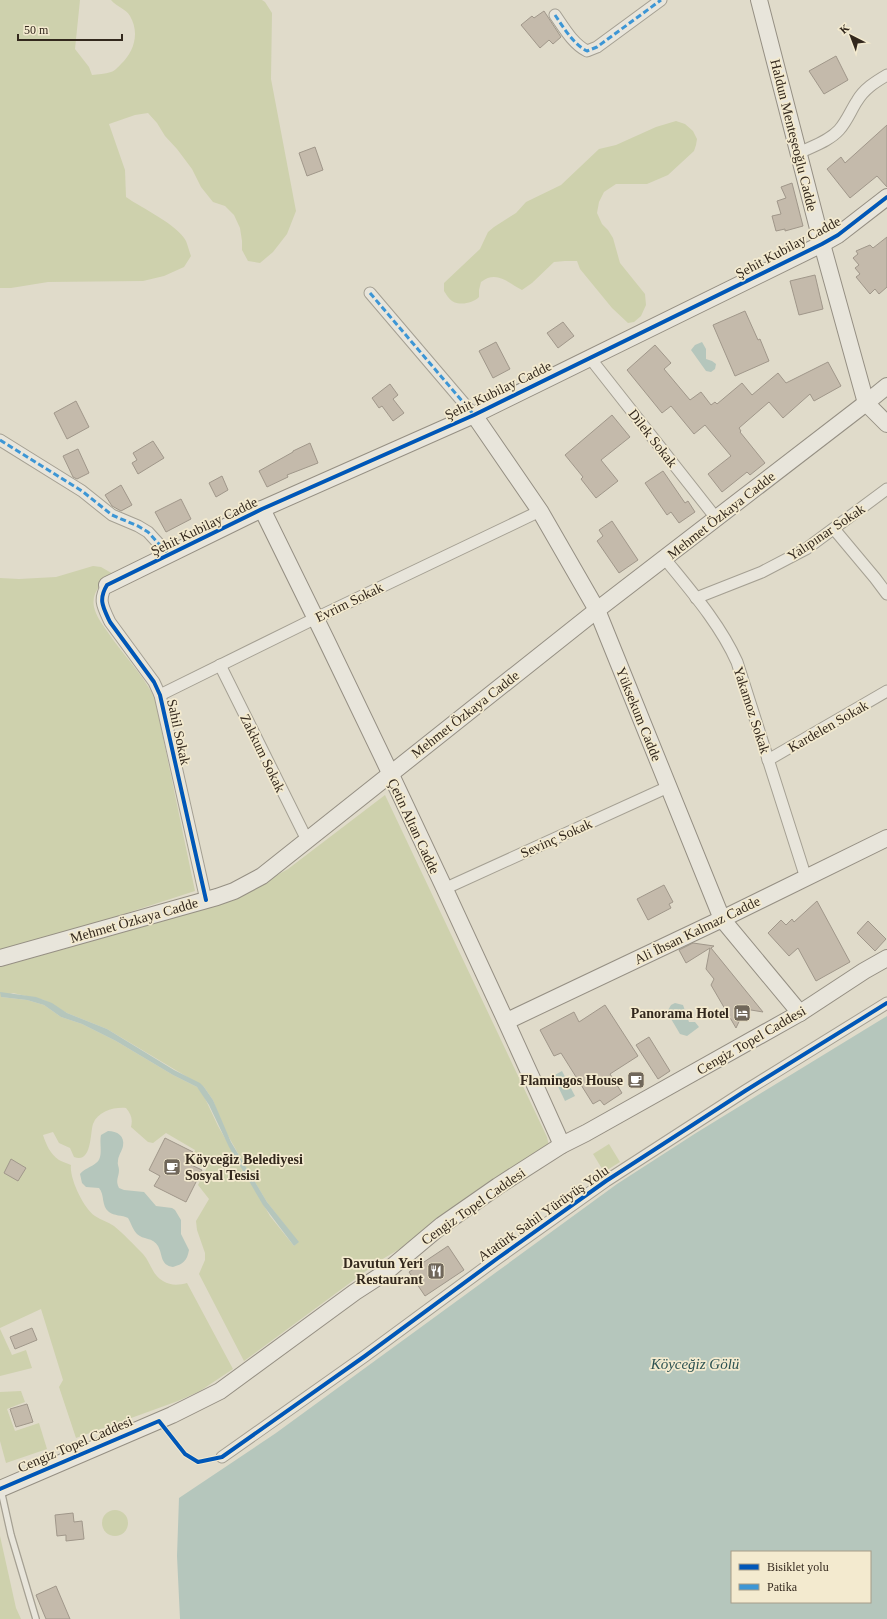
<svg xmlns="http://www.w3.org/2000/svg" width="887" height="1619" font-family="Georgia,serif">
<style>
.green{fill:#ced1ad;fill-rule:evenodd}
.water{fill:#b5c6bc;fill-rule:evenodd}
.building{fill:#c4baab;stroke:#a0978a}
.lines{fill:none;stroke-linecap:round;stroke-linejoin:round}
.lane-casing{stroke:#a5a093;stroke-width:8}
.street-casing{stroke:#a5a093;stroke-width:13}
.secondary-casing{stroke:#958f83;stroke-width:18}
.lane{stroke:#e8e5db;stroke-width:5.5}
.street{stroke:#e8e5db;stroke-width:11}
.secondary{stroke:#e8e5db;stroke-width:16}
.quiet{stroke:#3d96d5;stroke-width:3;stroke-dasharray:6 3;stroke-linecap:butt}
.cycleway-casing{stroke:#f3eacf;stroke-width:6}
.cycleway{stroke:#0057b8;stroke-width:4}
.labels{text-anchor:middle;stroke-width:3.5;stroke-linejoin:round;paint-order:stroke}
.street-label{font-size:14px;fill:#33281d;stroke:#f3eacf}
.poi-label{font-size:14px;font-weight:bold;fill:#33281d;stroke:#f3eacf;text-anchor:end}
.water-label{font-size:15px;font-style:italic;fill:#2d5251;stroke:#f3eacf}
</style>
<rect width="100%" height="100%" fill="#e0dbca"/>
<g class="green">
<path d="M0 0H80L75 49 89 67 92 75C98 74 105 74 111 72 115 71 118 67 121 64 134 52 140 33 130 16 126 9 117 7 111 0H262L265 2 272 13 271 79 296 211 287 234 273 252 260 263 248 261 242 250V241L240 228 234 215 225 206 213 202 201 187 192 169 177 149 165 136 157 123 148 113 135 115 109 124 125 170 126 197C143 209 177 224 186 241 188 246 189 251 191 256L184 267 164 276 143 281 48 282 11 288H0Z"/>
<path d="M676 121 685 124 693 131 697 139 696 145 694 151 668 175 647 184H616L604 192 599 202 597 213 602 224 608 230 613 238 620 263 645 294 646 305 641 316 634 322 628 323 612 308 580 269 577 261H565L554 262 532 283 522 290C508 283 497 270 481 282L479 290V297C473 303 460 306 452 301 449 299 446 294 444 291V283L480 249 488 232 494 227 516 213 526 202 561 185 599 149 616 145 656 127Z"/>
<path d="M93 566 101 567 113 574C102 582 91 592 94 607 96 616 102 624 107 631 122 654 143 674 155 699L195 891 0 954V578L19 579 56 577Z"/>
<path d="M385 795 547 1137 550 1151 445 1222 381 1260 244 1361 199 1274 205 1260V1253L197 1230 196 1221 209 1199 198 1185 206 1169 191 1162 195 1150 166 1133 153 1143 148 1142 131 1127C133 1119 131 1114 126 1108 114 1107 98 1111 93 1124 90 1133 92 1164 74 1157L70 1148 59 1143 53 1132 43 1135C46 1144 50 1154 59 1160 62 1162 67 1163 71 1165 69 1178 84 1209 95 1216 101 1220 108 1222 114 1226 124 1234 134 1245 143 1254 151 1263 152 1275 163 1281 171 1286 179 1285 187 1283L233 1369 200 1391 178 1401 76 1438 59 1387 63 1380 41 1309 0 1328V967L209 908 236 898 288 869ZM13 993 44 1000 67 1013 107 1029 204 1087 213 1100 222 1125 244 1164 267 1202 298 1242 294 1246 270 1216 218 1126 202 1092 197 1087 173 1075 116 1041 82 1024 61 1017 44 1005 27 1000 1 997Z"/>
<path d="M609 1144 620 1162 604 1172 593 1154Z"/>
<path d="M0 1329 12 1355 26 1350 32 1368 0 1376Z"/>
<path d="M21 1391 25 1402 7 1409 15 1431 39 1423 47 1449 6 1463 0 1441V1392Z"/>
<circle cx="115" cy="1523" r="13"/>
<path d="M0 1536 16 1608 21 1619H0Z"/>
</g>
<g class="water">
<path d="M702 342 706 349V359L712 361 716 364 715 369 711 372 706 371 691 350 695 345Z"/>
<path d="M0 992 36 997 52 1003 67 1013 107 1029 174 1070 200 1083 204 1087 213 1100 231 1142 267 1202 299 1242 294 1246 263 1205 229 1147 209 1105 197 1087 173 1075 116 1041 82 1024 61 1017 44 1005 27 1000 1 997Z"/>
<path d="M675 1003 683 1005 689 1022H695L699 1027 687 1036 680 1034 667 1012 671 1005Z"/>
<path d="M887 1016V1619H180L177 1556 179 1498 276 1433 617 1184 696 1133ZM732 1552H870V1602H732Z"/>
<path d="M562 1071 575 1096 565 1101 553 1076Z"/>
<path d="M108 1131C117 1131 125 1136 123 1146 122 1151 118 1156 118 1161 117 1164 119 1167 119 1170 119 1177 115 1180 119 1188L124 1190 144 1192 156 1206 172 1208 175 1210 181 1220V1234L189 1250C187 1261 183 1264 173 1267 160 1265 163 1255 158 1246 153 1237 143 1240 137 1234 133 1230 131 1223 128 1218 122 1215 114 1216 109 1212 101 1206 105 1195 99 1188L86 1187 82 1183 80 1174C85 1168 90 1168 96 1163 104 1158 99 1144 101 1135Z"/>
</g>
<g class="building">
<path d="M544 11 561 37 553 44 549 40 540 48 521 25 532 16 534 18Z"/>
<path d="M836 56 848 80 824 94 809 71Z"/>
<path d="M887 125V187L877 176 850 198 827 169 841 157 845 163Z"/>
<path d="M315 147 323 170 307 176 299 153Z"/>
<path d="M792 183 803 226 785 231V229L776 231 772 216 781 214 777 201 786 198 781 187Z"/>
<path d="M887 237V287L879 294 875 289 870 294 856 277 860 274 855 268 859 265 853 258 858 254 856 251 870 245 873 248Z"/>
<path d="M815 275 823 309 799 315 790 281Z"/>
<path d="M745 311 758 340 760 339 769 361 735 376 713 325Z"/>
<path d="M563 322 574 336 558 348 547 333Z"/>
<path d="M496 342 510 369 493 378 479 351Z"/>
<path d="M655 345 671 363 664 369 690 400 701 392 711 405 715 402 717 404 742 383 752 395 778 373 786 383 828 362 841 386 814 401 810 394 783 418 769 402 739 428 741 431 740 432 765 463 750 475 747 472 722 492 708 474 731 456 705 425 694 434 671 406 662 413 627 370Z"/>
<path d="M390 384 398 395 393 399 404 413 393 421 382 406 379 408 372 398Z"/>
<path d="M76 401 89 427 67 439 54 413Z"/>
<path d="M612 415 630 437 601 460 618 481 596 498 581 479 583 477 565 455Z"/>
<path d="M153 441 164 458 138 474 132 463 137 460 133 453Z"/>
<path d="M310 443 318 463 287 475 288 477 267 487 259 471 293 452V451Z"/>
<path d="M78 449 89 473 77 479 73 477 63 456Z"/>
<path d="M663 471 685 503 688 501 695 512 679 523 671 512 667 515 645 483Z"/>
<path d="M222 476 228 490 216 497 209 483Z"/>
<path d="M121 485 132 505 121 511 112 506 105 495Z"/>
<path d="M181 499 191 519 166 532 155 512Z"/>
<path d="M612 521 638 560 619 573 597 541 603 536 599 530Z"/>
<path d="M664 885 673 902 669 904 671 908 648 920 637 899Z"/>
<path d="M817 901 850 962 816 981 798 948 789 956 768 933 781 920 786 925 792 919 794 922Z"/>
<path d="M868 921 886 939 875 951 857 933Z"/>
<path d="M693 943 714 946 711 948 763 1012 745 1009 736 1028 711 985 714 979 706 969 710 948 686 963 679 950Z"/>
<path d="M605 1005 638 1056 610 1074 622 1093 604 1105 600 1100 593 1104 561 1053 554 1056 540 1030 574 1012 579 1022Z"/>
<path d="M649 1037 670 1071 658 1079 636 1045Z"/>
<path d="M165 1138 193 1152 187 1163 202 1170 186 1202 154 1186 160 1176 149 1170Z"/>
<path d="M11 1159 26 1168 18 1181 4 1173Z"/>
<path d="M448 1246 464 1270 425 1296 409 1272Z"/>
<path d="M32 1328 37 1340 15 1349 10 1337Z"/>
<path d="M27 1404 33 1422 16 1427 10 1409Z"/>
<path d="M73 1513 74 1522 82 1521 84 1539 66 1541V1535L57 1536 55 1515Z"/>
<path d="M56 1586 70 1619H46L36 1595Z"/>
</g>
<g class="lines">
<defs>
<path id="lane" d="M1 1490 11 1535 36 1619"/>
<g id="street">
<path d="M555 15C564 28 573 44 587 51L597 47 661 0"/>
<path d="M799 153C813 146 829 141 839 130 847 121 851 110 857 101 864 89 875 82 887 75"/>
<path d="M370 293 474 415"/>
<path d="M590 358 716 518"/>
<path d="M0 440 82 491 112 515 138 526 148 532 169 555"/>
<path d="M834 529 875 578 887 594"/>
<path d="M665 559C691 591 720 624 737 662L806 878"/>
<path d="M107 585C98 600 103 607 110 622L154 682 160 695 206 900"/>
<path d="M696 598 762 572 806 549 887 489"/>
<path d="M220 665 307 840"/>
<path d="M160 695 316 618 540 511"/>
<path d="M768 760 887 691"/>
<path d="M444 889 668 787"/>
<path d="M222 1457 365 1356 498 1258 606 1181 745 1091 887 1003"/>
</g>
<g id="secondary">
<path d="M759 0 822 244 866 403 887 424"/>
<path d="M474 415 540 511 597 610 722 919 800 1013"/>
<path d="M262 509C366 719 466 931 562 1145"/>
<path d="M107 585 262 509 474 415 822 244 838 235 887 197"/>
<path d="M0 958 217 897 234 891 262 876 597 610 866 403 887 386"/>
<path d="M507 1021 722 919 887 838"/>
<path d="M0 1489 172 1415 220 1391 355 1292 386 1272 442 1225 498 1186 562 1145 586 1133 800 1013 864 971 887 958"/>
</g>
</defs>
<use href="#lane" class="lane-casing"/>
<use href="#street" class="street-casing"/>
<use href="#secondary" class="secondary-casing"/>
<use href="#lane" class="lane"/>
<use href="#street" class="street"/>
<use href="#secondary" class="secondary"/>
<g class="quiet">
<path d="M555 15C564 28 573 44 587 51L597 47 661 0"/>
<path d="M370 293 474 415"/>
<path d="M0 440 82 491 112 515 138 526 148 532 169 555"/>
</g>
<defs>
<g id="cycleway">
<path d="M206 900 160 695 154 682 110 622C103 607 98 600 107 585L262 509 474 415 822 244 838 235 887 197"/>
<path d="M0 1489 159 1421 185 1454 198 1462 222 1457 365 1356 498 1258 606 1181 745 1091 887 1003"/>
</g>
</defs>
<use href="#cycleway" class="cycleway-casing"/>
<use href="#cycleway" class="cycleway"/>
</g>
<defs>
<symbol id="hotel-square" viewBox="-11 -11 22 22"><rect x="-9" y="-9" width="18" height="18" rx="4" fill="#70675a" stroke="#f3eacf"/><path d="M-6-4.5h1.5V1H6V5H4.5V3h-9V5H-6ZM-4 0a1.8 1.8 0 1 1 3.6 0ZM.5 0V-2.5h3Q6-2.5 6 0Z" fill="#fff"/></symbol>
<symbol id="cafe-square" viewBox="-11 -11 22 22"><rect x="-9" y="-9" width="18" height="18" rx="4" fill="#70675a" stroke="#f3eacf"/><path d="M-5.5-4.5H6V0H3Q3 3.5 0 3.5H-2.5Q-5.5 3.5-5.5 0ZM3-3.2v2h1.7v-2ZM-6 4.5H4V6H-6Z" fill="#fff"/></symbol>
<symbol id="restaurant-square" viewBox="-11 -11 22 22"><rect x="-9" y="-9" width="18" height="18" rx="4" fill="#70675a" stroke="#f3eacf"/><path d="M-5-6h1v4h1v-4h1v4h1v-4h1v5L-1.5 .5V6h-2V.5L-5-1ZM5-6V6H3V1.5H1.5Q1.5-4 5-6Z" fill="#fff"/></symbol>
</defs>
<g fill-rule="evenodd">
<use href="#hotel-square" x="732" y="1003" width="20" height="20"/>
<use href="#cafe-square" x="626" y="1070" width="20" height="20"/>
<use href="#cafe-square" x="162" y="1157" width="20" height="20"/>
<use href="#restaurant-square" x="426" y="1261" width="20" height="20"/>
</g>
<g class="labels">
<g class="street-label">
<text transform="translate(794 135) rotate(76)" y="5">Haldun Menteşeoğlu Cadde</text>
<text transform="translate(788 247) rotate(-28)" y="5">Şehit Kubilay Cadde</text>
<text transform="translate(498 390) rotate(-26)" y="5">Şehit Kubilay Cadde</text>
<text transform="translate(653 438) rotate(52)" y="5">Dilek Sokak</text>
<text transform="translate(721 515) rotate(-38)" y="5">Mehmet Özkaya Cadde</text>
<text transform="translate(204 526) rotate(-26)" y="5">Şehit Kubilay Cadde</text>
<text transform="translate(826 532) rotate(-34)" y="5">Yalıpınar Sokak</text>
<text transform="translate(349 602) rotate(-26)" y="5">Evrim Sokak</text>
<text transform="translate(752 710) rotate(72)" y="5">Yakamoz Sokak</text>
<text transform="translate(465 714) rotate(-38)" y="5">Mehmet Özkaya Cadde</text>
<text transform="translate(639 714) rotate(68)" y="5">Yüksekum Cadde</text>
<text transform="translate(828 726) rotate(-30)" y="5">Kardelen Sokak</text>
<text transform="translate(179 732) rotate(78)" y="5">Sahil Sokak</text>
<text transform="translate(263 753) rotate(64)" y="5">Zakkum Sokak</text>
<text transform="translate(414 826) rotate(65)" y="5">Çetin Altan Cadde</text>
<text transform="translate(556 838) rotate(-24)" y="5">Sevinç Sokak</text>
<text transform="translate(134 920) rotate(-16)" y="5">Mehmet Özkaya Cadde</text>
<text transform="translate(697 930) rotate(-26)" y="5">Ali İhsan Kalmaz Cadde</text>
<text transform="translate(751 1040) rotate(-30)" y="5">Cengiz Topel Caddesi</text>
<text transform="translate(473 1206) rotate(-35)" y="5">Cengiz Topel Caddesi</text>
<text transform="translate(543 1213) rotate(-35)" y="5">Atatürk Sahil Yürüyüş Yolu</text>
<text transform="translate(75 1444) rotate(-23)" y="5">Cengiz Topel Caddesi</text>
</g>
<g class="poi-label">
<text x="729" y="1018">Panorama Hotel</text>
<text x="623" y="1085">Flamingos House</text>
<text x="185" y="1164" text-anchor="start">Köyceğiz Belediyesi<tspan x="185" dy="16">Sosyal Tesisi</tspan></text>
<text x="423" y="1268">Davutun Yeri<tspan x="423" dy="16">Restaurant</tspan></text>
</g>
<g class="water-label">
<text x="695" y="1369">Köyceğiz Gölü</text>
</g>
</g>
<rect x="731" y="1551" width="140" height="52" fill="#f3eacf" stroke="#a69c88"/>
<rect x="739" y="1564" width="20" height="6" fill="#0057b8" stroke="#a69c88"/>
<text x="767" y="1571" font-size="12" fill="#33281d">Bisiklet yolu</text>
<rect x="739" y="1584" width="20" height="6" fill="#3d96d5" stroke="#a69c88"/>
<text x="767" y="1591" font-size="12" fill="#33281d">Patika</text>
<g transform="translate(851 36) rotate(318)" stroke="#f3eacf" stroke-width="3" paint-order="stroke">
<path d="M0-3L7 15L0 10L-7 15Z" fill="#33281d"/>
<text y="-6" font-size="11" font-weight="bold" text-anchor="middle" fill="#33281d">K</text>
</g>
<path d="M18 34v6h104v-6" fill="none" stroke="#33281d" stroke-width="2"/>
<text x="24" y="34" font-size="12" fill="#33281d" stroke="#f3eacf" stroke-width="3" paint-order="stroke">50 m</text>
</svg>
